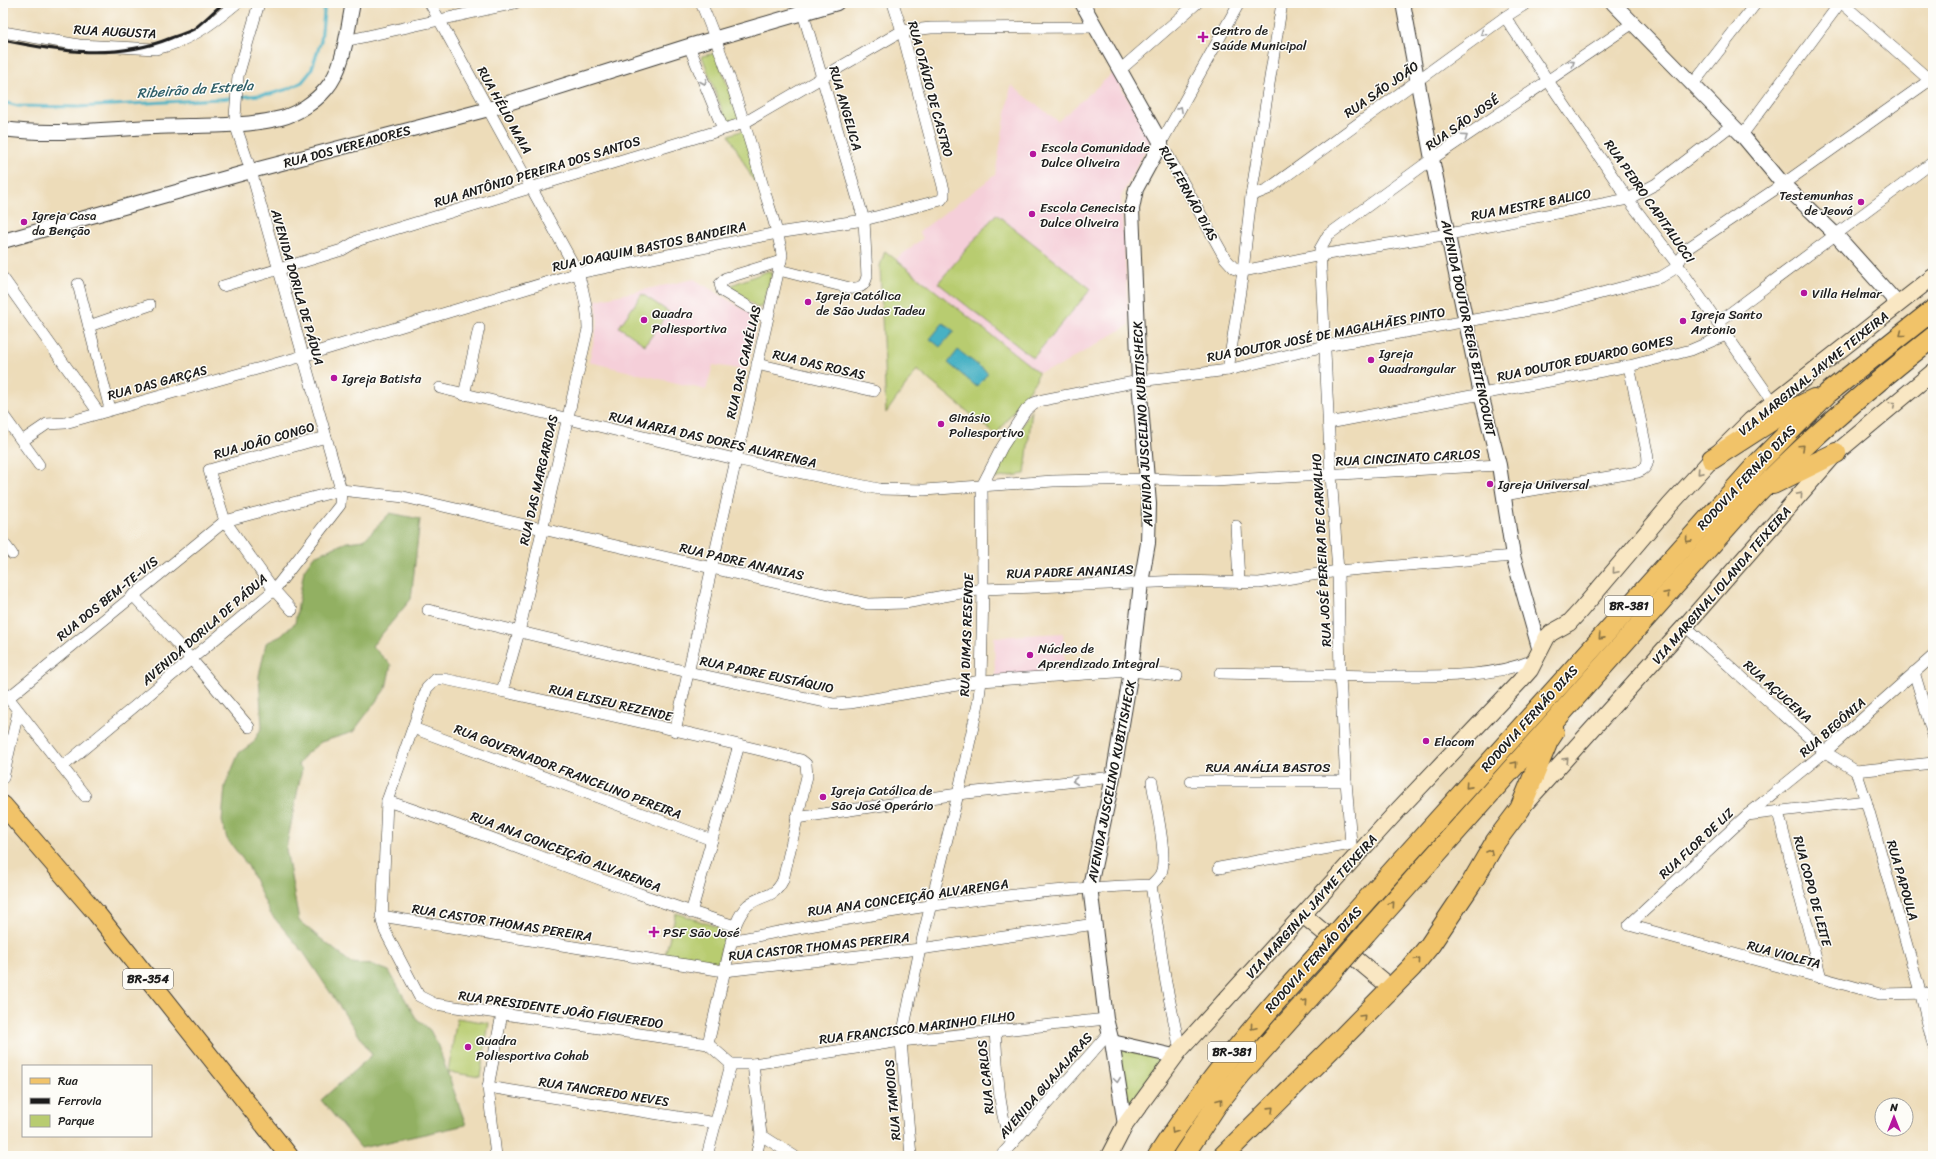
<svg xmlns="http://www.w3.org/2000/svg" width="1936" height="1159" font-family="Sriracha,sans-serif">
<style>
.built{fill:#f5cfd9}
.green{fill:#b8cc70;stroke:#6a7446}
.forest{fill:#92b062;stroke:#57663f}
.water{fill:#46b1c4;stroke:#316670}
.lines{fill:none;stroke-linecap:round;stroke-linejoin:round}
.stream{stroke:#46b1c4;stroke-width:3}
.minor-casing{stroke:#3b3934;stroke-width:12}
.tertiary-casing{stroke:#3b3934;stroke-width:16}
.secondary-casing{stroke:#3b3934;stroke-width:18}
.primary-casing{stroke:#3b3934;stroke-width:20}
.motorway-casing{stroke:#3b3934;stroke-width:22}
.minor{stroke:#fff;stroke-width:11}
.tertiary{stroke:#fff;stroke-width:14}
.secondary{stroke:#f9e7c3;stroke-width:16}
.primary{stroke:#f1c369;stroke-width:18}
.motorway{stroke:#f1c369;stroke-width:20}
.rail{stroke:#1c1c1c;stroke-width:3}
.motorway-bridge-casing{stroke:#3b3934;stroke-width:22;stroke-linecap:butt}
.motorway-bridge{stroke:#f1c369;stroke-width:20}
.oneway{stroke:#999}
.oneway2{stroke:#867042}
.oneway3{stroke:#968c78}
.poi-dot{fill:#b5179e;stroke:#fdfcf7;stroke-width:1.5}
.labels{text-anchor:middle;stroke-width:3;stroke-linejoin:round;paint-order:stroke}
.shield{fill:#fdfcf7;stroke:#605f5e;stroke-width:1}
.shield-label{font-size:12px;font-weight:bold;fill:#1c1c1c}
.poi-label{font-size:13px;fill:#1c1c1c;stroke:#fdfcf7;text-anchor:start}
.street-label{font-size:13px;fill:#1c1c1c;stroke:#fdfcf7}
.water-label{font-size:14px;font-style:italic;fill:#2f5f68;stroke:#fdfcf7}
</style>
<rect width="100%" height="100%" fill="#fdfcf7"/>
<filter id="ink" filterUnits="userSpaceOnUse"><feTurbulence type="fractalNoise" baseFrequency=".025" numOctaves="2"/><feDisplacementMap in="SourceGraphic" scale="8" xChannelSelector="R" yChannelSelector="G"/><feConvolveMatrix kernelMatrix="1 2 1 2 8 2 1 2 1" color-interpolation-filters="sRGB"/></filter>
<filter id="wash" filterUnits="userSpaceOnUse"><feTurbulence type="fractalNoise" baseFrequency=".012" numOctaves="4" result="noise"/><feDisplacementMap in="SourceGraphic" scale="16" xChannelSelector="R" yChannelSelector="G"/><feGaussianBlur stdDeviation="0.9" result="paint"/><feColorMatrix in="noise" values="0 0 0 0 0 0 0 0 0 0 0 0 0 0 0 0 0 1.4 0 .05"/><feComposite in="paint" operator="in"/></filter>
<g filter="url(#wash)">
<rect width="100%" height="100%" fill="#eddcb9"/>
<g class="built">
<path d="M1113 73 1151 139 1121 197 1129 325 1058 367 1038 372 896 259 923 238 919 232 995 175 1011 85 1058 121Z"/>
<path d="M694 279 758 318 746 370 713 365 706 390 589 362 598 321 596 300Z"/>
<path d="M1063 633 1065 673 995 676 994 637Z"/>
</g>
<g class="green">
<path d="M716 53 739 119 727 123 702 56Z"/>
<path d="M744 130 758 185 753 180 729 135Z"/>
<path d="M996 214 1091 289 1033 358 938 283Z"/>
<path d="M885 251 1038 372 1036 380 996 435 917 370 886 413 880 266Z"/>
<path d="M768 271 772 273 762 306 758 308 729 286Z"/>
<path d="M642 294 669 312 645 345 619 327Z"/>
<path d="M1032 409 1025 474 990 479Z"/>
<path d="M676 913 726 930 717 966 664 959Z"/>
<path d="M457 1018 489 1023 480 1077 448 1072Z"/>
<path d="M1118 1048 1163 1059 1129 1104Z"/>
</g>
<path class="forest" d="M390 513 420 519 411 599 372 646 391 665 386 688 353 732 321 742 307 753 298 765 302 769 286 849 299 921 351 963 373 965 389 971 416 1018 430 1030 438 1046 466 1125 361 1148 321 1100 372 1055 304 953 270 913 248 866 227 839 222 821 225 786 239 753 253 743 262 727 259 676 266 643 281 636 295 623 304 570 314 556 347 542 364 540Z"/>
<g class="water">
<path d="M943 323 954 331 940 347 930 339Z"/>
<path d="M958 350 988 373 977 387 948 363Z"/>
</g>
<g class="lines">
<path class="stream" d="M3 102 18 106 78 107 218 99 270 94 288 89 302 82 311 71 321 41 325 3"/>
</g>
</g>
<g filter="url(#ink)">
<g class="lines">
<defs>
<g id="minor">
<path d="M430 3 578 273C584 292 588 309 588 329L519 632 502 691"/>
<path d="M1239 3 1161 143 1225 258 1235 269 1243 271 1321 255 1449 234 1628 199 1656 184 1732 125"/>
<path d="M1842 3 1933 83"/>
<path d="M1505 17 1628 199 1677 264 1773 402"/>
<path d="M3 32 79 45 156 49C188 42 212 24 237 3"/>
<path d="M345 41 515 3"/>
<path d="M689 46 723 129"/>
<path d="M1120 70 1197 3"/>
<path d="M1693 84 1756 3"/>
<path d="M1742 135 1840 3"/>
<path d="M1251 196 1268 189 1505 17 1527 3"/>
<path d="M779 270 850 288C860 289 865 286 867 276L864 220 800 3"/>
<path d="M3 278 99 413"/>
<path d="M78 284 110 409"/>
<path d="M223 286 342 250 359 240 744 123 902 31 931 28 1096 27"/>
<path d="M767 318 722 291 720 284 726 278 781 261"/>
<path d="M1717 323 1933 162"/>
<path d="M89 326 150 305"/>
<path d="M757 364 874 391"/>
<path d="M1228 370 1243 271 1251 196 1282 3"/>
<path d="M440 388 735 459 879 489 924 490 1053 481 1147 479 1214 481 1499 465"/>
<path d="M464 395 479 328"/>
<path d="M3 415 39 465"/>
<path d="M1329 423 1629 366 1691 350 1726 335"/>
<path d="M22 441 47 424 65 423 303 356 578 273 777 233 864 220 941 200 944 196V190L902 31 893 3"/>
<path d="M1504 495 1638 472C1648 468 1649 462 1647 452L1629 366"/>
<path d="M1236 526 1239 581"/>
<path d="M3 542 12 554"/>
<path d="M133 595 192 660 249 727"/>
<path d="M292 610 274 590 225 521 209 470 326 437"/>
<path d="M428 610 688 672 834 704 850 703 981 681 1131 671 1177 676"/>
<path d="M1685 626 1825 752 1856 771"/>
<path d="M1933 656 1825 752 1746 816 1629 925 1880 994 1933 993"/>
<path d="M1914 672 1933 735"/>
<path d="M1220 673C1279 674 1337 676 1396 676 1443 676 1492 678 1536 659"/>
<path d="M436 679H444C563 704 683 731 801 760L806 764 807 776 783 880C774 899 762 894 748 905 741 911 738 919 735 926L708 1044 435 1004 419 996 385 931 382 921 387 801 427 688Z"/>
<path d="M3 691 85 796"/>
<path d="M8 698 225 521 341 490 404 497 868 604 905 603 983 589 1182 581 1259 583 1338 571 1513 556"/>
<path d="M413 728 712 840"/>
<path d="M675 731 782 255C778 228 767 202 760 176 743 117 725 59 701 3"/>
<path d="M62 767 274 590 340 505 341 490 251 171 235 124V117L238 76 259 3"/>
<path d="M1856 771 1866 801 1921 995 1933 1045"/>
<path d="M1856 771 1933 763"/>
<path d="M3 778 18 712"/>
<path d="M1191 781H1346"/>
<path d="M387 801C504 839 617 890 735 926"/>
<path d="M1778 812 1821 978"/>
<path d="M1747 815 1866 801"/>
<path d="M796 818 958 794 1113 777"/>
<path d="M1219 868 1351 844 1346 781 1340 676 1338 571 1331 475 1320 249 1328 235 1432 159 1633 23"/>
<path d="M1151 885 1166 983 1180 1050"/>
<path d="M691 913 739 745"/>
<path d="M381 916 724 971 920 949 1095 924"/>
<path d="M731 941C869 914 1010 889 1151 885 1155 881 1159 878 1161 873 1168 856 1155 803 1152 782"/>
<path d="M995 1031C998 1066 997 1112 1012 1144"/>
<path d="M708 1044 731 1064"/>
<path d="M731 1064H753L901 1041 1106 1019"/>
<path d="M753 1064 761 1135 756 1156"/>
<path d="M488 1087 716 1123"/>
<path d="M761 1135 794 1156"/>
<path d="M496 1156 488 1087 502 1014"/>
<path d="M707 1156 731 1064"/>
<path d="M911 1156 901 1041 920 949 958 794 978 704 981 681 983 589 982 486 1002 447 1026 410 1034 403 1043 400 1139 381 1228 370 1325 346 1553 306 1661 277 1674 269 1688 248 1783 184 1930 80"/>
<path d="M1001 1156 1109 1033"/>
</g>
<g id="tertiary">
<path d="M1082 3 1161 143 1136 189 1132 209 1139 381 1149 504 1148 543 1141 583 1131 671 1113 777 1090 886 1106 1019 1112 1042 1125 1125"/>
<path d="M1403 3 1432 159 1481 394 1499 465 1513 556 1540 651"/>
<path d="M1613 3 1742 135 1783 184 1837 236 1898 304"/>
<path d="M3 129C52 136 104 129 154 127 195 125 240 128 281 118 297 114 315 102 326 89 345 67 347 30 353 3"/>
<path d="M3 241 251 171 489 109 689 46 837 3"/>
<path d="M1112 1042 1174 1056"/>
</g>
<g id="secondary">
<path d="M1524 805 1685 626 1836 453 1933 372"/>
<path d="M1303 915 1391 988"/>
<path d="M1109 1156 1125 1125 1180 1050 1399 809 1522 679 1530 670 1547 637 1551 633 1569 623 1580 611 1670 505 1712 459 1751 420 1933 277"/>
</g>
<path id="primary" d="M3 805 97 914 289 1156"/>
<g id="motorway">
<path d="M1712 459 1774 419 1814 399"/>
<path d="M1773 484 1836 453"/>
<path d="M1346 923 1759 462 1828 393 1933 310"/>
<path d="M1366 933 1756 494C1811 437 1871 386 1933 337"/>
<path d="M1158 1156C1204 1084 1258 1020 1316 957"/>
<path d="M1183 1156 1218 1103 1241 1074 1333 971"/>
<path d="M1223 1156 1342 1038 1412 967 1430 945 1471 884 1496 841 1520 809 1548 741 1554 732"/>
</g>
</defs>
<use href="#minor" class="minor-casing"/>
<use href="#tertiary" class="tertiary-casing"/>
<use href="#secondary" class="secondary-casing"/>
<use href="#primary" class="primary-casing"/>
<use href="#motorway" class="motorway-casing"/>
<use href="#minor" class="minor"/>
<use href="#tertiary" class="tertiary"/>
<use href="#secondary" class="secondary"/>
<use href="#primary" class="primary"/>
<use href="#motorway" class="motorway"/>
<path class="rail" d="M3 40C59 52 117 60 171 38 178 35 187 33 194 29 204 21 214 11 224 3"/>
<defs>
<g id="motorway-bridge">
<path d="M1316 957 1346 923"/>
<path d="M1333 971 1366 933"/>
</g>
</defs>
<use href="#motorway-bridge" class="motorway-bridge-casing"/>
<use href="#motorway-bridge" class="motorway-bridge"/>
</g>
<defs><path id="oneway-chevron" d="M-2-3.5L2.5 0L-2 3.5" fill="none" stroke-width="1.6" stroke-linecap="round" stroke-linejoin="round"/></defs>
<g class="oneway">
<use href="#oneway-chevron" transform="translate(1483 33) rotate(144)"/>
<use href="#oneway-chevron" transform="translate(1572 63) rotate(-34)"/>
<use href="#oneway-chevron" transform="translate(704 82) rotate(67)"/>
<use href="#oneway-chevron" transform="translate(1180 109) rotate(-61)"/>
<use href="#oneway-chevron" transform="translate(1465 137) rotate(-34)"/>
<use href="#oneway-chevron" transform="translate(1075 781) rotate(174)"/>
<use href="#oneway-chevron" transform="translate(1117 1080) rotate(82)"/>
</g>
<g class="oneway2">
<use href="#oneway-chevron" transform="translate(1902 334) rotate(142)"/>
<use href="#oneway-chevron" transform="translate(1802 447) rotate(-43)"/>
<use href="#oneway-chevron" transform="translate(1688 540) rotate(132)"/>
<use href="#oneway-chevron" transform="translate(1667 594) rotate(-49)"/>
<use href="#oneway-chevron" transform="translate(1601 637) rotate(132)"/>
<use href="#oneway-chevron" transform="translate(1515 764) rotate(-49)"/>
<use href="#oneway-chevron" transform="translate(1468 786) rotate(132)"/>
<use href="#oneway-chevron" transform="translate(1490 852) rotate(-61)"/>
<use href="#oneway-chevron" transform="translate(1392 904) rotate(-48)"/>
<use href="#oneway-chevron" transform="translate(1418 960) rotate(-51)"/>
<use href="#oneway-chevron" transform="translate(1305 1002) rotate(-48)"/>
<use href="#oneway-chevron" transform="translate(1363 1017) rotate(-46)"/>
<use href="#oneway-chevron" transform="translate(1253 1027) rotate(130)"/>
<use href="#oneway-chevron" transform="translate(1220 1101) rotate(-53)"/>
<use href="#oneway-chevron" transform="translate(1271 1109) rotate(-44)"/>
<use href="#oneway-chevron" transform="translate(1174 1131) rotate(123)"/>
</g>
<g class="oneway3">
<use href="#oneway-chevron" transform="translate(1893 404) rotate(-39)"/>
<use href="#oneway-chevron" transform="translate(1700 472) rotate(132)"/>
<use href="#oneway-chevron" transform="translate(1800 495) rotate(-49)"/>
<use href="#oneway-chevron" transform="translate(1615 571) rotate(130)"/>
<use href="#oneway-chevron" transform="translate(1566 760) rotate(-47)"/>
</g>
</g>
<g class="poi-dot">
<path d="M1201 31h4v4h4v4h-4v4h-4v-4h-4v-4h4z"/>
<circle cx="1033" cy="154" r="4"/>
<circle cx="1861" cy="202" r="4"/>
<circle cx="1032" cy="214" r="4"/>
<circle cx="24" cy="222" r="4"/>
<circle cx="1804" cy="293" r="4"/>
<circle cx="808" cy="302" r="4"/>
<circle cx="644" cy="320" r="4"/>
<circle cx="1683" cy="321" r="4"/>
<circle cx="1371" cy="360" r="4"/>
<circle cx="334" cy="378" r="4"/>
<circle cx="941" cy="424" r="4"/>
<circle cx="1490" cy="484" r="4"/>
<circle cx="1030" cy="655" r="4"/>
<circle cx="1426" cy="741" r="4"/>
<circle cx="823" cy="797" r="4"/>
<path d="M652 926h4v4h4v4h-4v4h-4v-4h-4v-4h4z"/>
<circle cx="468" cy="1047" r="4"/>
</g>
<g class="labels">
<g class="shield">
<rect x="1605" y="596" width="48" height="20" rx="3"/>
<rect x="123" y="969" width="50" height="20" rx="3"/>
<rect x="1208" y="1042" width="48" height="20" rx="3"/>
</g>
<g class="shield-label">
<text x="1629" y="610">BR-381</text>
<text x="148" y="983">BR-354</text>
<text x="1232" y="1056">BR-381</text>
</g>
<g class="poi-label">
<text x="1212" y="35">Centro de<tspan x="1212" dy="15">Saúde Municipal</tspan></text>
<text x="1041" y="152">Escola Comunidade<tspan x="1041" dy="15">Dulce Oliveira</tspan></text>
<text x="1853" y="200" text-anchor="end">Testemunhas<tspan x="1853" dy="15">de Jeová</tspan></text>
<text x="1040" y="212">Escola Cenecista<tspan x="1040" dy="15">Dulce Oliveira</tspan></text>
<text x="32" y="220">Igreja Casa<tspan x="32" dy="15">da Benção</tspan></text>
<text x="1812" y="298">Villa Helmar</text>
<text x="816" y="300">Igreja Católica<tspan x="816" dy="15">de São Judas Tadeu</tspan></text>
<text x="652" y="318">Quadra<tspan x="652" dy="15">Poliesportiva</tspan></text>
<text x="1691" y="319">Igreja Santo<tspan x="1691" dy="15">Antonio</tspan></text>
<text x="1379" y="358">Igreja<tspan x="1379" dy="15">Quadrangular</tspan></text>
<text x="342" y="383">Igreja Batista</text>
<text x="949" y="422">Ginásio<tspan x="949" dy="15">Poliesportivo</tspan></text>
<text x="1498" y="489">Igreja Universal</text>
<text x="1038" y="653">Núcleo de<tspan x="1038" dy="15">Aprendizado Integral</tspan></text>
<text x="1434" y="746">Elacom</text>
<text x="831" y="795">Igreja Católica de<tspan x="831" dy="15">São José Operário</tspan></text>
<text x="663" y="937">PSF São José</text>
<text x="476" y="1045">Quadra<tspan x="476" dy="15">Poliesportiva Cohab</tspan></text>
</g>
<g class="street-label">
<text transform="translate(115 31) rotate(3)" y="5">RUA AUGUSTA</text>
<text transform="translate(931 89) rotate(75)" y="5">RUA OTÁVIO DE CASTRO</text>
<text transform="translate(1381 89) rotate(-35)" y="5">RUA SÃO JOÃO</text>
<text transform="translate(846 108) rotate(74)" y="5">RUA ANGELICA</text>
<text transform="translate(505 110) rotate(61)" y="5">RUA HÉLIO MAIA</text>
<text transform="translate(1462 122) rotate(-35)" y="5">RUA SÃO JOSÉ</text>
<text transform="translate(347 146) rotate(-15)" y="5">RUA DOS VEREADORES</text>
<text transform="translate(537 171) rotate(-17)" y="5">RUA ANTÔNIO PEREIRA DOS SANTOS</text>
<text transform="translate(1189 193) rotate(61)" y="5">RUA FERNÃO DIAS</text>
<text transform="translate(1650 201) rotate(55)" y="5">RUA PEDRO CAPITALUCCI</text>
<text transform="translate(1531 204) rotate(-11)" y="5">RUA MESTRE BALICO</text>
<text transform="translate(649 246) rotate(-12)" y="5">RUA JOAQUIM BASTOS BANDEIRA</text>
<text transform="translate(298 287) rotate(74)" y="5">AVENIDA DORILA DE PÁDUA</text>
<text transform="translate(1469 328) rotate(78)" y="5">AVENIDA DOUTOR REGIS BITENCOURT</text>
<text transform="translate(1326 334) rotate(-11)" y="5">RUA DOUTOR JOSÉ DE MAGALHÃES PINTO</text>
<text transform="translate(1585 358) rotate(-12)" y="5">RUA DOUTOR EDUARDO GOMES</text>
<text transform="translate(743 362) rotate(-77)" y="5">RUA DAS CAMÉLIAS</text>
<text transform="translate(819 364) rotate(13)" y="5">RUA DAS ROSAS</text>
<text transform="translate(1813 373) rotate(-39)" y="5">VIA MARGINAL JAYME TEIXEIRA</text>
<text transform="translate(157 382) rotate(-15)" y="5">RUA DAS GARÇAS</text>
<text transform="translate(1142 424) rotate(-93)" y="5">AVENIDA JUSCELINO KUBITISHECK</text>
<text transform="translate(713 439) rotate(13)" y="5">RUA MARIA DAS DORES ALVARENGA</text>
<text transform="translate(264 440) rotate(-16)" y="5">RUA JOÃO CONGO</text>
<text transform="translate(1408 457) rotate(-3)" y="5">RUA CINCINATO CARLOS</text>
<text transform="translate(1746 477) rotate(-47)" y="5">RODOVIA FERNÃO DIAS</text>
<text transform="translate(538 480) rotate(-77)" y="5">RUA DAS MARGARIDAS</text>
<text transform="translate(1321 550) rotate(-93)" y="5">RUA JOSÉ PEREIRA DE CARVALHO</text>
<text transform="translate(742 561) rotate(13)" y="5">RUA PADRE ANANIAS</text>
<text transform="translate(1070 571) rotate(-2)" y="5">RUA PADRE ANANIAS</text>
<text transform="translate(1721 585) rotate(-49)" y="5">VIA MARGINAL IOLANDA TEIXEIRA</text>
<text transform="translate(107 598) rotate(-39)" y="5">RUA DOS BEM-TE-VIS</text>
<text transform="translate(204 629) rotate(-41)" y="5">AVENIDA DORILA DE PÁDUA</text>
<text transform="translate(966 635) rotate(-88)" y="5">RUA DIMAS RESENDE</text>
<text transform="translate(767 674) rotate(12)" y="5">RUA PADRE EUSTÁQUIO</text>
<text transform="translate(1778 691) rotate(42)" y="5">RUA AÇUCENA</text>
<text transform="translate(611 702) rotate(13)" y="5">RUA ELISEU REZENDE</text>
<text transform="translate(1529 718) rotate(-48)" y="5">RODOVIA FERNÃO DIAS</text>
<text transform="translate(1832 727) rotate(-41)" y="5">RUA BEGÔNIA</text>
<text x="1268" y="772">RUA ANÁLIA BASTOS</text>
<text transform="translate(568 771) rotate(21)" y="5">RUA GOVERNADOR FRANCELINO PEREIRA</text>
<text transform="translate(1111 781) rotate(-79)" y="5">AVENIDA JUSCELINO KUBITISHECK</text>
<text transform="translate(1696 843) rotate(-43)" y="5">RUA FLOR DE LIZ</text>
<text transform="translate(566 851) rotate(21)" y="5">RUA ANA CONCEIÇÃO ALVARENGA</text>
<text transform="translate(1903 880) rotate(74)" y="5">RUA PAPOULA</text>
<text transform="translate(1813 891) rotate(75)" y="5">RUA COPO DE LEITE</text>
<text transform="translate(908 897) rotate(-8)" y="5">RUA ANA CONCEIÇÃO ALVARENGA</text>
<text transform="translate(1311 906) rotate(-48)" y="5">VIA MARGINAL JAYME TEIXEIRA</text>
<text transform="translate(502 922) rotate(9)" y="5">RUA CASTOR THOMAS PEREIRA</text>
<text transform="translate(819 946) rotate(-6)" y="5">RUA CASTOR THOMAS PEREIRA</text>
<text transform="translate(1784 954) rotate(15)" y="5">RUA VIOLETA</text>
<text transform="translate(1313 959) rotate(-48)" y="5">RODOVIA FERNÃO DIAS</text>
<text transform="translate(561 1009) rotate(8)" y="5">RUA PRESIDENTE JOÃO FIGUEREDO</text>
<text transform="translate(917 1027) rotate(-7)" y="5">RUA FRANCISCO MARINHO FILHO</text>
<text transform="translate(985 1077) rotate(-96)" y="5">RUA CARLOS</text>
<text transform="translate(1045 1085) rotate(-49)" y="5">AVENIDA GUAJAJARAS</text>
<text transform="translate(604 1091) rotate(9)" y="5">RUA TANCREDO NEVES</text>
<text transform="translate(892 1100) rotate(-95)" y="5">RUA TAMOIOS</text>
</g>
<g class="water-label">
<text transform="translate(195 89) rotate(-4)" y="5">Ribeirão da Estrela</text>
</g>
</g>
<rect width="1936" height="1159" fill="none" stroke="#fdfcf7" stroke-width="16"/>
<rect x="22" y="1065" width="130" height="72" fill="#fdfcf7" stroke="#a3a29f"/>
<rect x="30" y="1078" width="20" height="6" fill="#f1c369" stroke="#a3a29f"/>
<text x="58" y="1085" font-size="12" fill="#1c1c1c">Rua</text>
<rect x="30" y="1098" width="20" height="6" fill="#1c1c1c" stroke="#a3a29f"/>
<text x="58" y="1105" font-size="12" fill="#1c1c1c">Ferrovia</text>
<rect x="30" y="1115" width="20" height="12" fill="#b8cc70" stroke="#a3a29f"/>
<text x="58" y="1125" font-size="12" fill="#1c1c1c">Parque</text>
<g transform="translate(1894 1117)"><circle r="19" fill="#fdfcf7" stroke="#a3a29f"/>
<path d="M0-3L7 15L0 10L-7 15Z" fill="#b5179e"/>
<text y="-6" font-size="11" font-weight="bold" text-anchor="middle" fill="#1c1c1c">N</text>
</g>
</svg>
